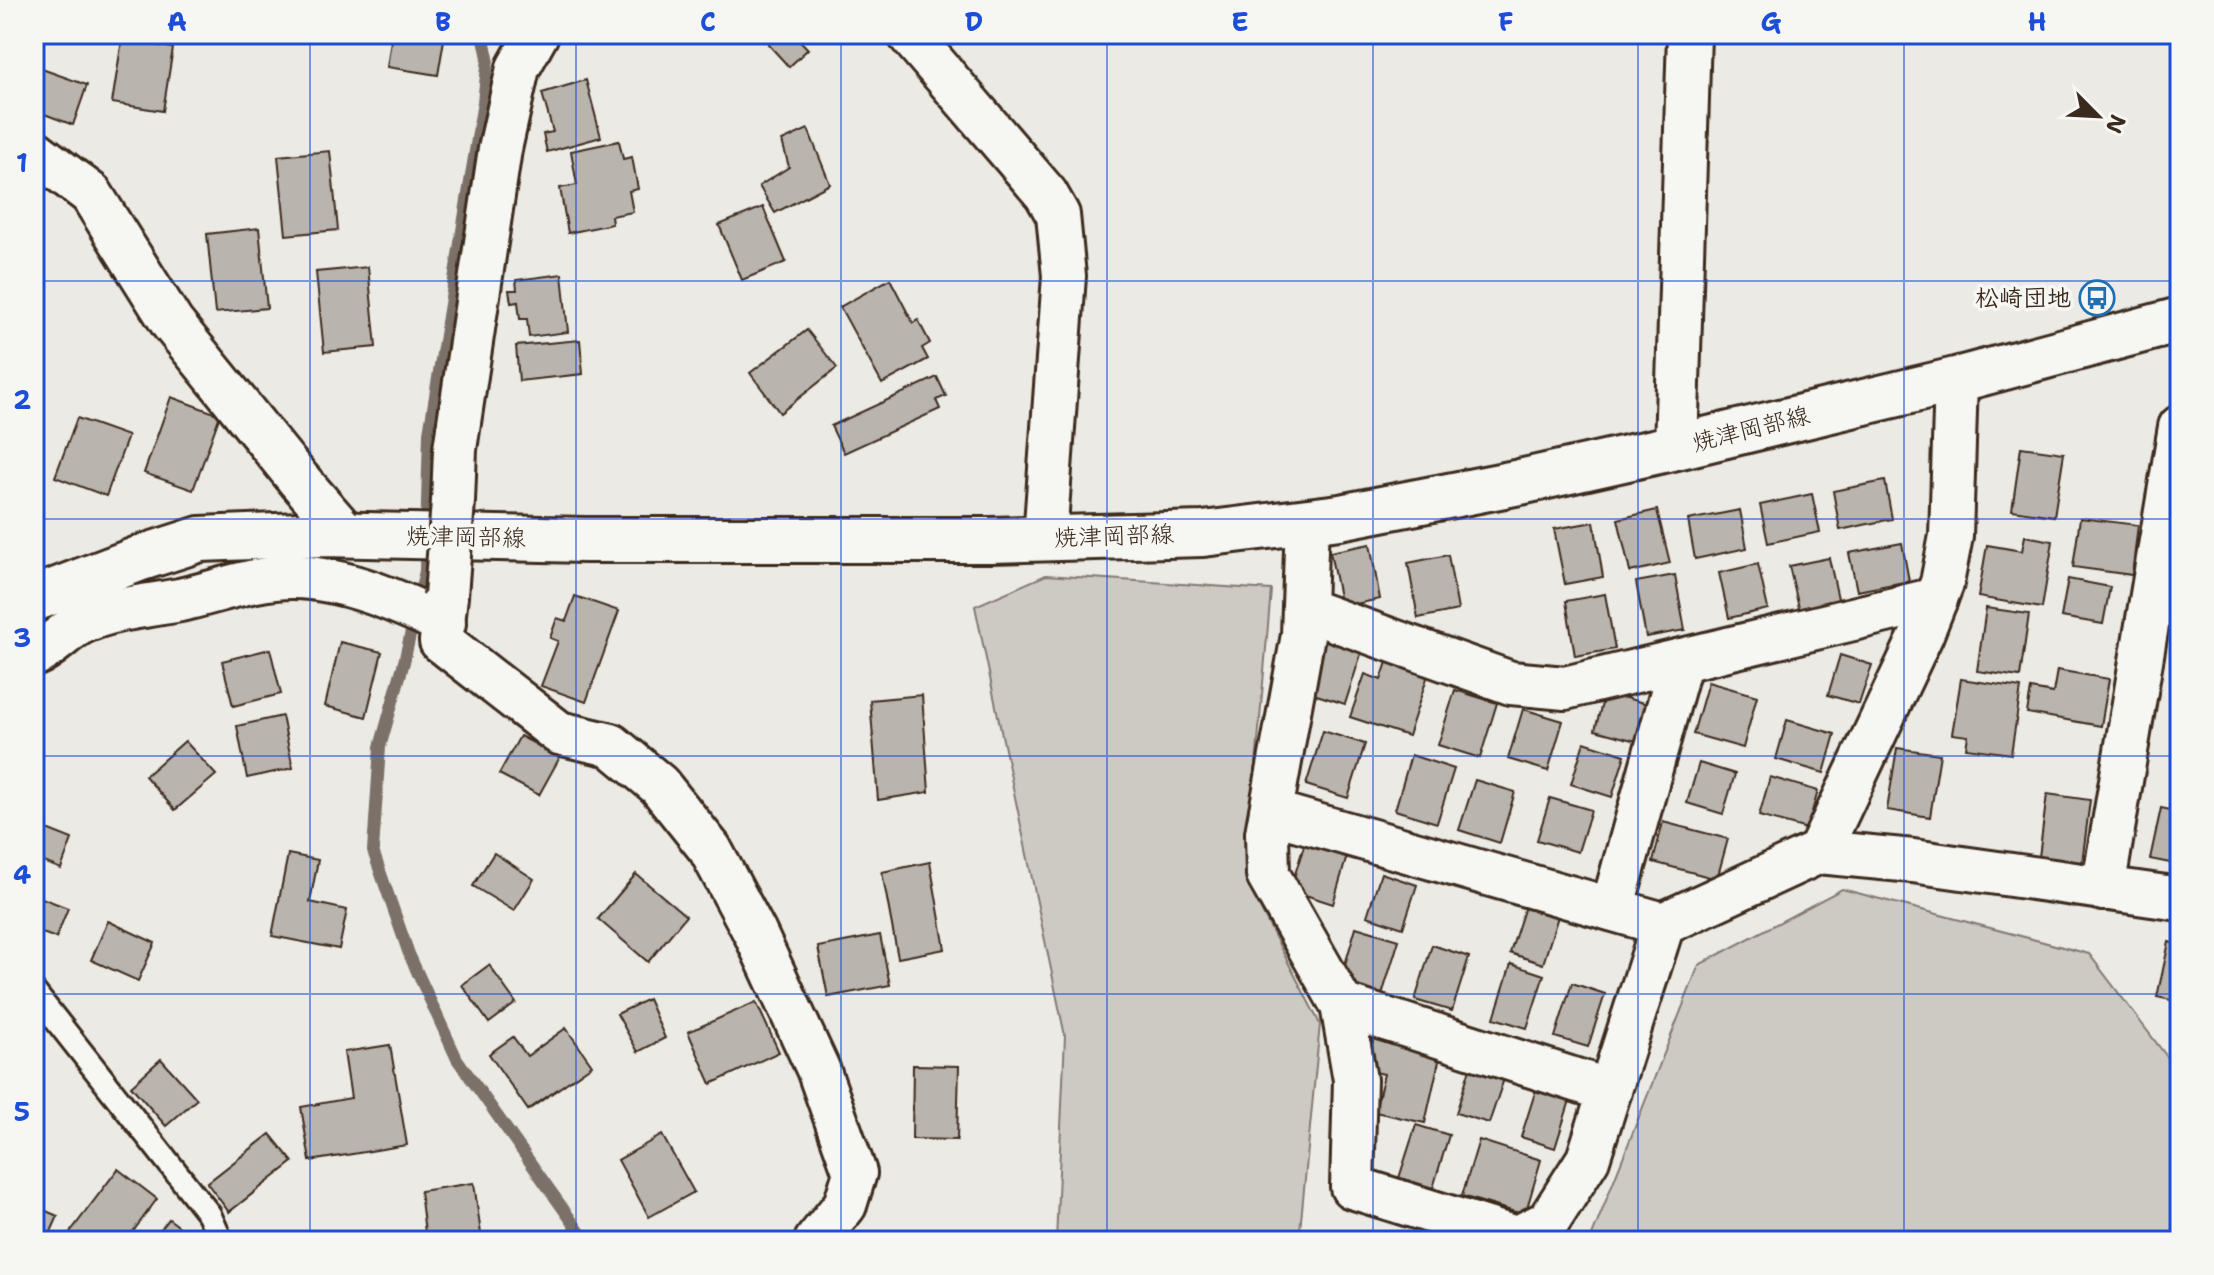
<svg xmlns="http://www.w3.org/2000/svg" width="2214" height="1275" font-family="'Shantell Sans','Klee One',sans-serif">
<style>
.green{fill:#cdcac4;stroke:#847a71;stroke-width:2}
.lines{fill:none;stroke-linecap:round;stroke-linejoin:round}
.stream{stroke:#7c7167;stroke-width:12}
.building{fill:#bab4ae;stroke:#3b2a1e;stroke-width:2}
.service-casing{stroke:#3b2a1e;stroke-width:28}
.minor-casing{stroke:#3b2a1e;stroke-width:48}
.secondary-casing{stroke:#3b2a1e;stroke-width:50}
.service{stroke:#f6f6f2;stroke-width:22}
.minor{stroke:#f6f6f2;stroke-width:42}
.secondary{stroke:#f6f6f2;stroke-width:44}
.minor-bridge-casing{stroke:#3b2a1e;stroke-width:48;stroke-linecap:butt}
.minor-bridge{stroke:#f6f6f2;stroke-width:42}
.grid{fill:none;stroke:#1d4ed8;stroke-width:2;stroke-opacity:0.55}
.labels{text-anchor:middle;stroke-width:7;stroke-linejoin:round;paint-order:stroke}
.poi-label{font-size:24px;font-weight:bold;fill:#3b2a1e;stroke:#f6f6f2;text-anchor:end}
.street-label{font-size:24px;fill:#3b2a1e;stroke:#f6f6f2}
.neatline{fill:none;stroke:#1d4ed8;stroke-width:3}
.grid-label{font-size:26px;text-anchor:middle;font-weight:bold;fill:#1d4ed8}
</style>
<rect width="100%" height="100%" fill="#ebeae5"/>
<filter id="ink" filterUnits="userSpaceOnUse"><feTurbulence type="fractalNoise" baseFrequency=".0125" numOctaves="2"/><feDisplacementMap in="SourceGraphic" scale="16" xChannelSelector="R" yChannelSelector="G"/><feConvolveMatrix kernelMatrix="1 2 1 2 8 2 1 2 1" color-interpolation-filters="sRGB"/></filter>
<g filter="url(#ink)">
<g class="green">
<path d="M1046 575 1271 590 1246 881 1320 1024 1299 1241H1056L1065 1036 975 606Z"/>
<path d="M1842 889 2089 954 2180 1074V1241H1590L1699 965Z"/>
</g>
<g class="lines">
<path class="stream" d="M483 34 488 58 483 102 429 433 425 571 404 662 380 747 373 851 409 954 457 1059 586 1241"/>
</g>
<g class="building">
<path d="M392 34H445L438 75 387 67Z"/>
<path d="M778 34H794L808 49 789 67 768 44Z"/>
<path d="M122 40 173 48 163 111 112 103Z"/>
<path d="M39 68 87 85 73 125 34 110V82Z"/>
<path d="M586 80 601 137 547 152 543 134 553 132 542 93Z"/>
<path d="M808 129 830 184 775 213 759 186 789 167 782 141Z"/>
<path d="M619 141 623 159 632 157 638 189 629 191 633 212 611 216 612 224 568 233 560 188 577 185 571 151Z"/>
<path d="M330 151 338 230 286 235 278 156Z"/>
<path d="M763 207 786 262 742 280 719 225Z"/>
<path d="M259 228 267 308 215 313 207 234Z"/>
<path d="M368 267 376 347 324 352 316 272Z"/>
<path d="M562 274 568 332 529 337 527 319H520L518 302 511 303 509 290H517L516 280Z"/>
<path d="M890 279 913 323 918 320 930 343 922 348 928 359 882 384 840 307Z"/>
<path d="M807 330 837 368 780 413 750 373Z"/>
<path d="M580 340 583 374 519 381 516 346Z"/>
<path d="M937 377 946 396 936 400 940 409 844 453 831 426Z"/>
<path d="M171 397 220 415 193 490 144 473Z"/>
<path d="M77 418 128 436 106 496 55 477Z"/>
<path d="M2021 447 2064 453 2054 516 2012 510Z"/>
<path d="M1885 481 1892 519 1840 530 1833 491Z"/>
<path d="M1812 494 1820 532 1768 543 1760 505Z"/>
<path d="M1657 510 1670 563 1630 572 1618 519Z"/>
<path d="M1740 510 1747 548 1695 559 1688 520Z"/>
<path d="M2080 518 2138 525 2132 575 2073 567Z"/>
<path d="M1594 522 1603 577 1565 584 1554 529Z"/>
<path d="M2025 536 2053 541 2042 608 1978 597 1987 545 2022 551Z"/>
<path d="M1902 543 1909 581 1857 591 1849 553Z"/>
<path d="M1370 544 1380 599 1341 607 1330 552Z"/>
<path d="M1448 555 1458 610 1418 618 1408 563Z"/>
<path d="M1829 558 1839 603 1800 612 1789 566Z"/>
<path d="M1758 564 1768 609 1729 618 1719 573Z"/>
<path d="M1675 575 1685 630 1646 637 1636 582Z"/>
<path d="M2068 579 2110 587 2103 624 2061 617Z"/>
<path d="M1605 594 1615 649 1575 656 1566 601Z"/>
<path d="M575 596 619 611 586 702 541 686 558 641 550 638 557 618 566 621Z"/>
<path d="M1986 608 2029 614 2020 677 1977 671Z"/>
<path d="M1324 639 1362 651 1345 704 1307 692Z"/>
<path d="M340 642 382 652 366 717 325 706Z"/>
<path d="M270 649 281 694 233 706 222 661Z"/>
<path d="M1840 655 1872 665 1859 704 1828 695Z"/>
<path d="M1387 662 1428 675 1408 736 1350 717 1365 674 1381 680Z"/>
<path d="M2057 670 2109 679 2101 726 2027 713 2031 689 2053 693Z"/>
<path d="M1961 679 2021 688 2011 754 1966 748 1968 736 1952 734Z"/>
<path d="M1708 682 1757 696 1743 748 1693 734Z"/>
<path d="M1455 690 1497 703 1480 758 1438 745Z"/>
<path d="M1605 692 1647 704 1636 741 1595 730Z"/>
<path d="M922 695 929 792 878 800 870 700Z"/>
<path d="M1523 709 1563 721 1548 771 1508 759Z"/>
<path d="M282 716 293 768 247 778 237 726Z"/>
<path d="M1787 720 1835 734 1824 773 1776 759Z"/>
<path d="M1323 731 1365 744 1348 798 1306 785Z"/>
<path d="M520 736 560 757 539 795 499 774Z"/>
<path d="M185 741 216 775 175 810 145 776Z"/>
<path d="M1584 742 1625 755 1612 797 1571 784Z"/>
<path d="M1897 748 1940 754 1930 817 1887 810Z"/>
<path d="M1411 755 1454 769 1437 823 1395 810Z"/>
<path d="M1699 763 1735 774 1723 814 1687 803Z"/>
<path d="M1770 777 1818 791 1807 829 1759 816Z"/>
<path d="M1475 780 1515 792 1500 843 1459 830Z"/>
<path d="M2047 794 2090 800 2082 863 2039 857Z"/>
<path d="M1550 798 1591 810 1578 852 1537 840Z"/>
<path d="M2161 808 2180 812V865L2150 859Z"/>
<path d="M1663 822 1728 839 1717 879 1653 862Z"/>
<path d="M34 824 72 839 61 869 34 858Z"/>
<path d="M1307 836 1349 849 1333 904 1290 890Z"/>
<path d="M494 853 534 879 514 911 473 886Z"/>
<path d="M288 854 318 860 310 902 347 910 339 949 272 936Z"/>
<path d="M930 862 945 949 898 958 882 872Z"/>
<path d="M1381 873 1417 885 1403 928 1367 916Z"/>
<path d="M636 874 686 916 648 962 598 919Z"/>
<path d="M34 895 68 908 56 938 34 930Z"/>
<path d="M1527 900 1560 910 1543 964 1510 953Z"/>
<path d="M108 921 155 943 138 981 91 960Z"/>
<path d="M1356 927 1399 940 1382 995 1340 982Z"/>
<path d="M880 935 890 985 828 997 818 947Z"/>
<path d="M2169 942 2180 945V1002L2157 997Z"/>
<path d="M1432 945 1469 957 1452 1011 1415 1000Z"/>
<path d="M1511 964 1544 975 1527 1028 1494 1018Z"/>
<path d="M489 965 516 1003 489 1023 462 985Z"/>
<path d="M1572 983 1605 994 1588 1047 1555 1037Z"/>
<path d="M648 999 665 1038 638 1052 617 1014Z"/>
<path d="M756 1002 779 1052 711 1084 688 1032Z"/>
<path d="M566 1028 592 1065 528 1110 489 1054 513 1037 527 1056Z"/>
<path d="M1374 1037 1441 1052 1425 1123 1375 1112 1384 1074 1366 1070Z"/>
<path d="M390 1045 407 1145 310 1161 301 1107 351 1098 344 1052Z"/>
<path d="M161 1059 197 1099 166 1126 131 1086Z"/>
<path d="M1473 1059 1507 1070 1489 1123 1456 1113Z"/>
<path d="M913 1065 959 1066 957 1140 912 1139Z"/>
<path d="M1538 1083 1572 1094 1555 1148 1521 1137Z"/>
<path d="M1416 1125 1449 1135 1433 1188 1399 1178Z"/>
<path d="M270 1134 293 1162 229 1212 207 1183Z"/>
<path d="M662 1135 694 1192 649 1217 618 1160Z"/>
<path d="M1479 1140 1541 1160 1525 1215 1462 1196Z"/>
<path d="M118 1169 157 1199 126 1241H76L68 1235Z"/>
<path d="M474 1183 482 1241H426L420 1191Z"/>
<path d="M34 1206 58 1216 47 1241H34Z"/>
<path d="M169 1219 193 1237 190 1241H152Z"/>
</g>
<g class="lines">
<defs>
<path id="service" d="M34 992 209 1214 221 1241"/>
<g id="minor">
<path d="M909 34 1046 194 1058 215 1064 276 1045 538"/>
<path d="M34 151 91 194 172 323 299 480 346 534"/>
<path d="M1956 380 1951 536 1942 583 1922 634 1819 852 1913 861 2180 899"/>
<path d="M1676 447 1689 34"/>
<path d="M453 501 455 449 500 149 518 68 537 34"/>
<path d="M1307 521 1303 635 1267 833 1268 875 1342 1005 1355 1080 1352 1187 1516 1238 1548 1222 1588 1159 1663 924 1819 852"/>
<path d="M446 596 441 641 559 733 611 745 659 785 710 849 755 933 818 1069 855 1173 845 1205 816 1241"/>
<path d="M1304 609 1511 683 1565 688 1936 599"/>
<path d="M34 655C53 647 66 629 85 621 115 608 148 606 180 600 217 592 254 577 293 577 345 578 397 601 444 623"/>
<path d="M1271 812 1663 924"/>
<path d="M2103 889 2180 427"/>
<path d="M1612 909 1681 660"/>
<path d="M1342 1005 1610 1091"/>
</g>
<path id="secondary" d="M34 599 141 558 200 539 324 534 585 540H991L1203 534 1340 517 1520 482 1676 447 1956 380 2180 320"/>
</defs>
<use href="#service" class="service-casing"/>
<use href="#minor" class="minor-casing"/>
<use href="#secondary" class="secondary-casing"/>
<use href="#service" class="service"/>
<use href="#minor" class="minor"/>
<use href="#secondary" class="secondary"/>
<defs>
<path id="minor-bridge" d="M446 596 453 501"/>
</defs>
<use href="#minor-bridge" class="minor-bridge-casing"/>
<use href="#minor-bridge" class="minor-bridge"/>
</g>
</g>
<path class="grid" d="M310 34V1241M576 34V1241M841 34V1241M1107 34V1241M1373 34V1241M1638 34V1241M1904 34V1241M34 281H2180M34 519H2180M34 756H2180M34 994H2180"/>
<defs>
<symbol id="bus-ring" viewBox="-11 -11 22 22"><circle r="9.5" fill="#f6f6f2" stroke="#1f6fb2" stroke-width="1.5"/><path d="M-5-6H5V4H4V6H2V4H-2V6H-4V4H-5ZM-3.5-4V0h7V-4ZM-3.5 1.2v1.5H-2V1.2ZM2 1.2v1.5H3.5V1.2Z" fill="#1f6fb2"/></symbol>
</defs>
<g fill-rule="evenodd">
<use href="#bus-ring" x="2077" y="278" width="40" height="40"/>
</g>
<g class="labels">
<g class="poi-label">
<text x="2071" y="306">松崎団地</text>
</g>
<g class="street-label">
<text transform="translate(1751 429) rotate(-14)" y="8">焼津岡部線</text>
<text transform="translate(1114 536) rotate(-2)" y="8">焼津岡部線</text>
<text transform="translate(466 537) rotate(1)" y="8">焼津岡部線</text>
</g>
</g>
<rect width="2214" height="1275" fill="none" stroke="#f6f6f2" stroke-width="88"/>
<g transform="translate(2098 116) rotate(114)" stroke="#f6f6f2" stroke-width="6" paint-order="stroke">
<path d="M0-6L14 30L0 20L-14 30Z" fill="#3b2a1e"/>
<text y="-12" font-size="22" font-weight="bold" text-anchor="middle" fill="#3b2a1e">N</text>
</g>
<rect x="44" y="44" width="2126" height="1187" class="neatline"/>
<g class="grid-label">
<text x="177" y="31">A</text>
<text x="443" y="31">B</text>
<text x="708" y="31">C</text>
<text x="974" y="31">D</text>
<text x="1240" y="31">E</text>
<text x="1506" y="31">F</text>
<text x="1771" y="31">G</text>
<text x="2037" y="31">H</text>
<text x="22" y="172">1</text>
<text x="22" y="409">2</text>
<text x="22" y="647">3</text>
<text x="22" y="884">4</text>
<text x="22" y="1121">5</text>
</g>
</svg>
